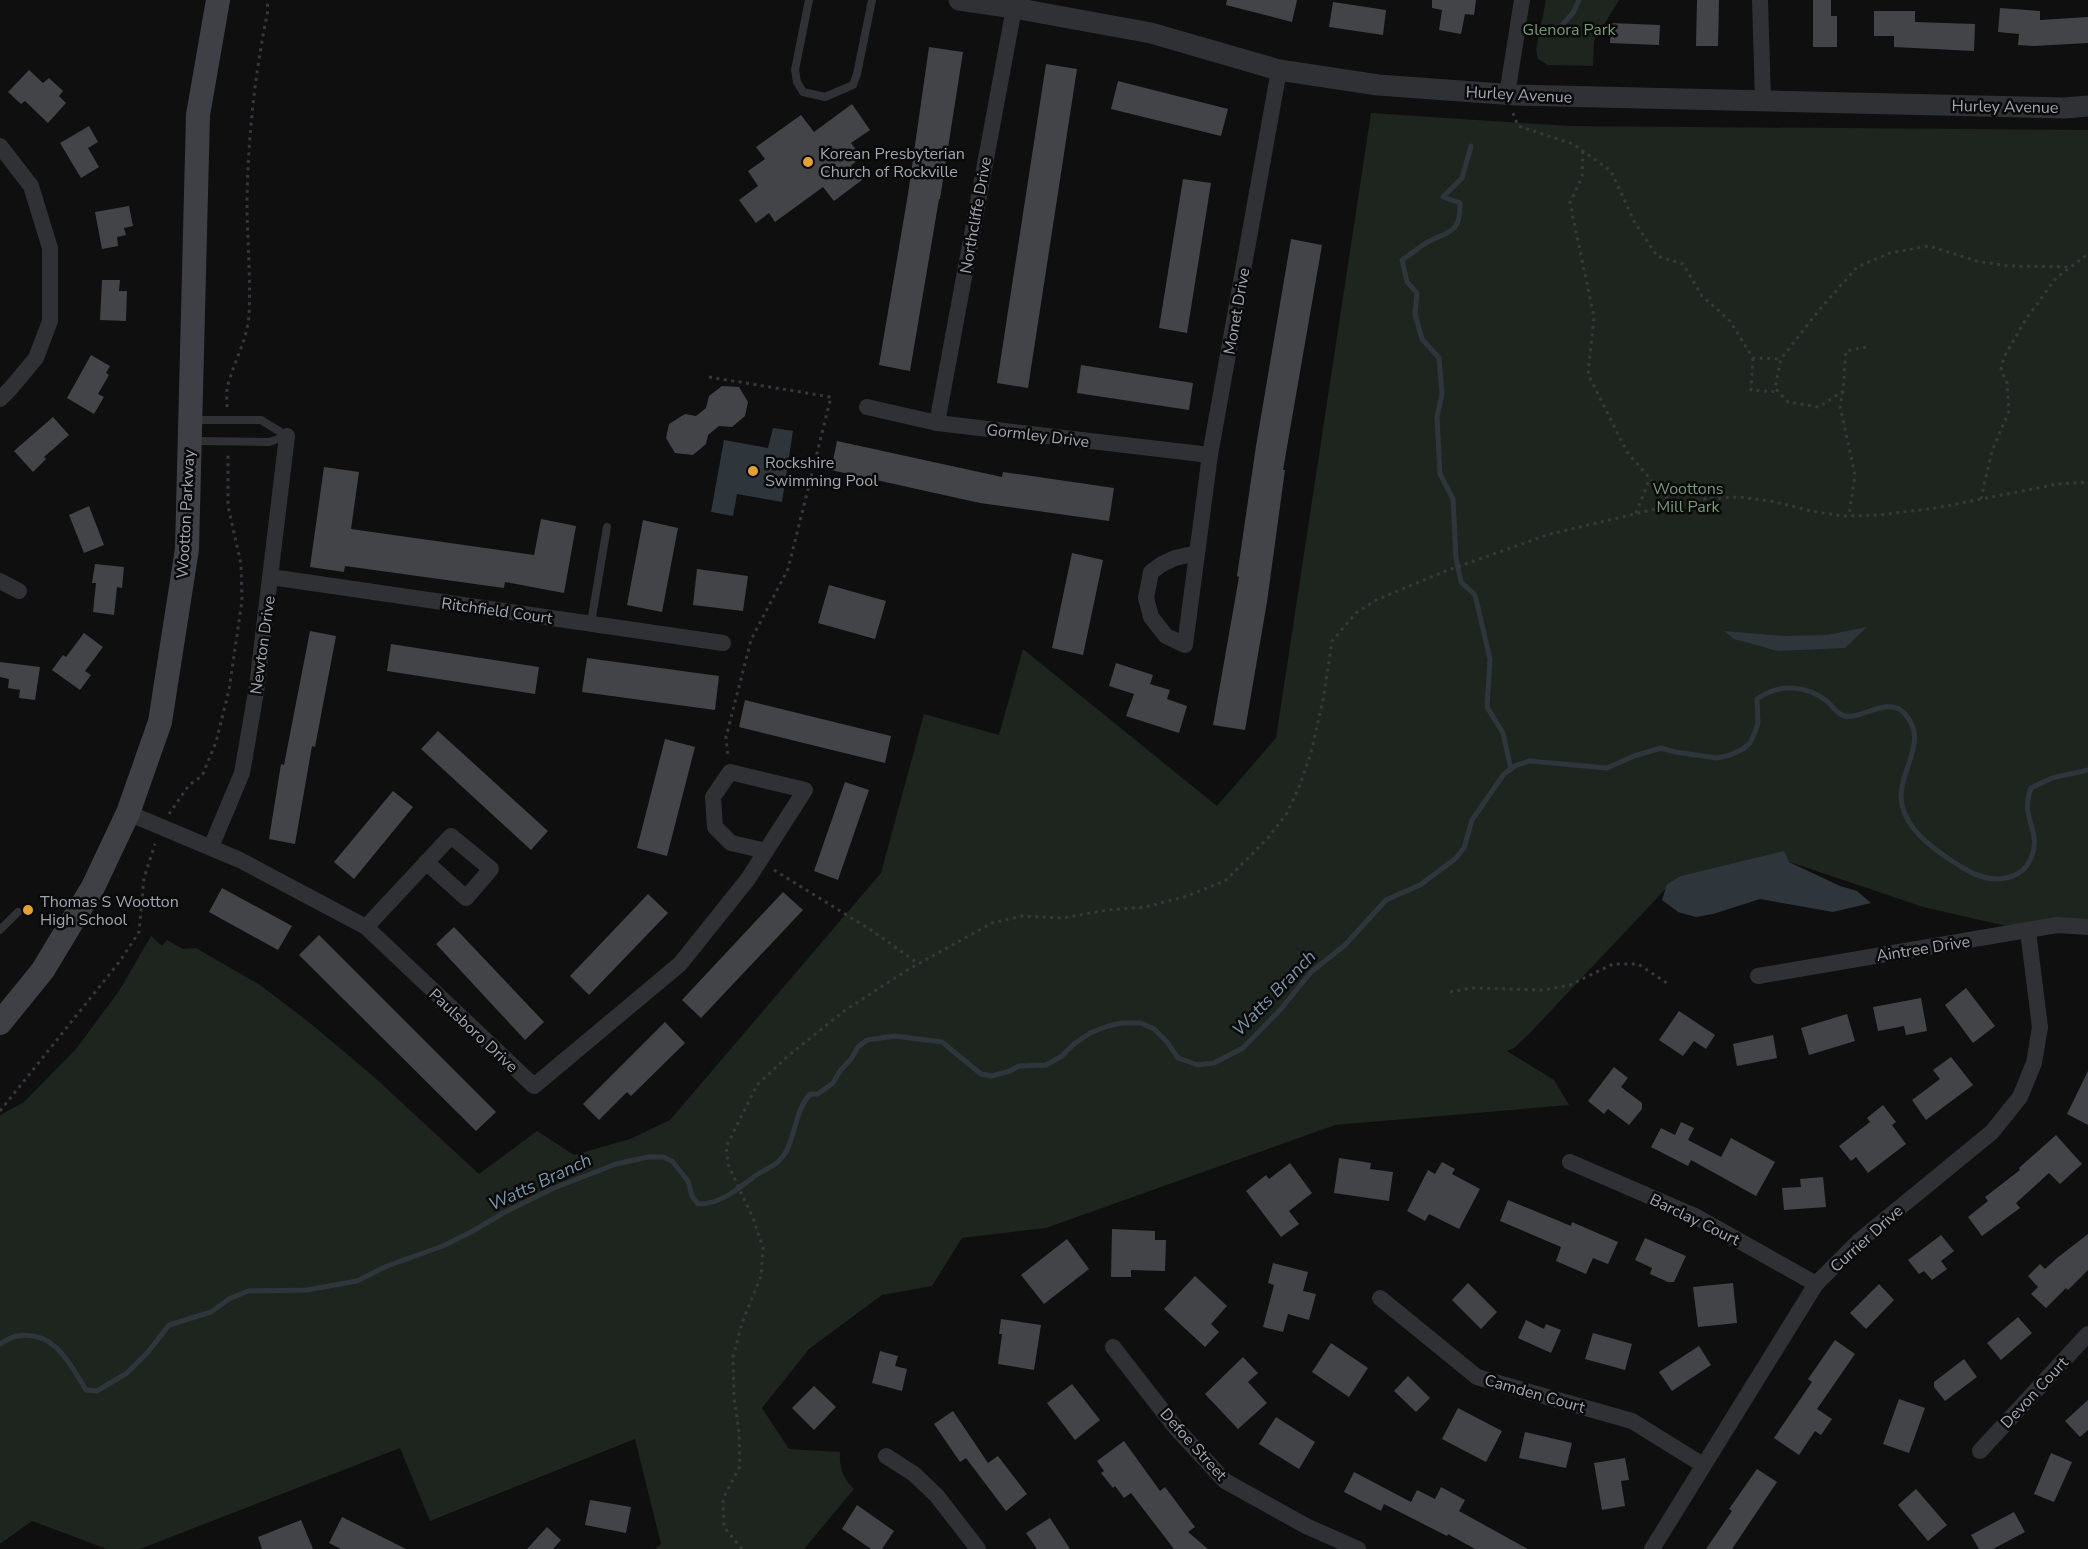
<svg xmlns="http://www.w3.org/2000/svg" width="2088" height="1549" font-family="'Nunito Sans',sans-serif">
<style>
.green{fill:#1e241e}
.water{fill:#2e363c}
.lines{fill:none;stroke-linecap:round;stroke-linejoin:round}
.stream{stroke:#2e363c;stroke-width:5}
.building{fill:#434448}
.path{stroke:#36383c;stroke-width:3;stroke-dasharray:3 4.5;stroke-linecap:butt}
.service{stroke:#303135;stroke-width:8}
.minor{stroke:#303135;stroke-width:16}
.tertiary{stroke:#303135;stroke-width:21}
.secondary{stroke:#3e4045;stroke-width:24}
.poi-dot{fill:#e2a035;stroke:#0a0a0b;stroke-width:2}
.labels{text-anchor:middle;stroke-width:5;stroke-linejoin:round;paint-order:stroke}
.park-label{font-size:16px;fill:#799a7a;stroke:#0a0a0b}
.street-label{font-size:16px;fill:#a1a6b0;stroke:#0a0a0b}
.poi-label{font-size:16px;fill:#a1a6b0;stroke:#0a0a0b;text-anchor:start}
.water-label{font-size:18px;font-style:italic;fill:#7a95a9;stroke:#0a0a0b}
</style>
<rect width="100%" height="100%" fill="#0f0f10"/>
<g class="green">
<path d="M1546 0H1619L1594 41 1593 66 1548 65 1538 59 1536 49Z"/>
<path d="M1371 113 1569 126 2088 130V927L2028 931 1923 907 1775 857 1674 880 1528 1035 1514 1048 1507 1051 1554 1080 1569 1105 1335 1125 1046 1228 962 1238 932 1286 882 1295 809 1349 762 1408 789 1449 840 1452C839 1467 843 1479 854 1489L804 1549H655L661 1544 635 1439 430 1521 400 1448 140 1549H107L32 1521 0 1544V1115L24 1102 76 1049 119 991 151 936 162 946 167 940 183 949 196 948 260 985 310 1023 373 1076 479 1174 537 1131 574 1155 630 1139 670 1120 881 873 924 714 999 735 1023 649 1217 806 1276 738Z"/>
</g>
<g class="water">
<path d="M773 428 793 431 782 502 737 494 733 516 711 512 724 440 768 448Z"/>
<path d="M1867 627 1845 648 1778 651 1734 639 1724 631 1783 636 1827 635Z"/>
<path d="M1784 851 1789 862 1840 886 1857 891 1871 903 1833 912 1760 899 1713 914 1696 917 1678 912 1662 900 1667 884 1681 876Z"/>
</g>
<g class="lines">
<g class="stream">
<path d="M1556 32 1573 13 1579 0"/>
<path d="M1471 146 1462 178 1443 197 1460 203C1461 235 1447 231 1426 243 1418 248 1410 255 1402 260L1407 282 1417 293 1415 314 1422 339 1439 358 1442 394 1437 417 1440 474 1453 499 1456 558 1461 582 1475 595 1490 659 1487 707 1503 733 1511 769"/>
<path d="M0 1344C5 1341 11 1337 17 1336 55 1330 70 1364 86 1390L97 1391 127 1373 148 1352 169 1325 211 1312 229 1299 248 1291 307 1290 357 1281 387 1266 443 1246 473 1231 505 1212 554 1188 616 1164 648 1157H663L672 1161 688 1181 692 1196 698 1204C722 1204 737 1189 755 1176 768 1167 779 1166 787 1150 796 1131 796 1110 810 1094H818L833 1083 840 1071 851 1059 858 1047 867 1040 895 1036 942 1042 981 1074 992 1076 1010 1071 1019 1066 1046 1065 1062 1056 1074 1044 1090 1033 1108 1026 1122 1023H1141L1154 1029 1167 1042 1178 1058 1198 1065 1214 1063 1243 1048 1280 1010 1311 972 1345 945 1386 900 1420 885 1455 859 1464 848 1472 820 1504 774 1515 766 1529 761 1607 768 1634 756 1661 748 1675 752 1717 758 1730 755 1743 749 1750 743 1755 732 1758 723 1757 699C1779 683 1808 685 1828 702 1833 707 1838 715 1845 716 1860 720 1889 695 1905 714 1931 743 1895 773 1902 805 1907 829 1931 847 1949 859 1964 869 1981 880 1999 879 2014 878 2026 871 2031 858 2043 831 2019 819 2031 788L2052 778 2088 770"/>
</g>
</g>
<g class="building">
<path d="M1227 0H1297L1292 22 1226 5Z"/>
<path d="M1432 0H1476L1474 15 1465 14 1461 34 1439 30 1442 10 1432 8Z"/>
<path d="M1697 0H1719L1718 46H1696Z"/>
<path d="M1813 0H1831V16H1837V47H1813Z"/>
<path d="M1333 2 1386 10 1383 35 1329 27Z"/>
<path d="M2000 8 2040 11V20L2088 17V43L2034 46 2018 45 2019 34 1998 32Z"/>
<path d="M1874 11H1915V22L1975 24 1974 51 1894 47V36H1874Z"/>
<path d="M1611 23 1660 25 1659 45 1610 43Z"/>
<path d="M929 47 963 52 940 199H939L910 371 879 365 908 194Z"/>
<path d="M1046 64 1077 69 1028 388 997 383Z"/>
<path d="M29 70 43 83 49 78 63 91 59 96 66 103 48 123 25 101 21 104 8 92Z"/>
<path d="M1118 81 1228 109 1221 136 1111 109Z"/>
<path d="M852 104 870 130 851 143 862 158 851 165 862 180 834 201 823 187 775 222 769 213 756 223 739 200 758 186 748 171 765 159 756 147 801 115 814 132Z"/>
<path d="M89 126 98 142 88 148 99 167 81 178 60 143Z"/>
<path d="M1183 179 1211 183 1187 333 1159 328Z"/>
<path d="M129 206 133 226 124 228 126 235 117 237 118 246 102 249 95 212Z"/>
<path d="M1291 239 1322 245 1283 470H1285L1267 602 1245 730 1213 725 1239 577 1237 576 1256 446Z"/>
<path d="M102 280H120L119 291H127L126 321 100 320Z"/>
<path d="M91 355 110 366 106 373 109 375 98 394 104 397 94 414 67 398Z"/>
<path d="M1081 365 1193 383 1189 410 1077 393Z"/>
<path d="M722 386 739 387 748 402 745 416 732 427 719 426 708 435 706 444 693 455 675 453 666 438 669 424 685 414 696 416 706 408 709 396Z"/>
<path d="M53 417 69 435 44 457 46 459 33 472 14 451Z"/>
<path d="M837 441 1002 477 1003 472 1114 488 1109 521 980 503 831 470Z"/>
<path d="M324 467 359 472 351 529 534 555 541 519 576 526 564 593 505 582 504 588 345 566 344 572 310 567Z"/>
<path d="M89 506 104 545 84 553 69 515Z"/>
<path d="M643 520 678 528 662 612 627 605Z"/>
<path d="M1072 553 1103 560 1083 655 1052 648Z"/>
<path d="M95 564 124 567 122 588 117 587 114 615 93 612 96 583H92Z"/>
<path d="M697 569 748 576 743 611 693 605Z"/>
<path d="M829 585 886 601 875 639 818 623Z"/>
<path d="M310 631 336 636 315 747 312 746 295 844 269 839 281 764 284 765Z"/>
<path d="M84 633 103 647 85 671 91 675 80 690 52 670 63 655 66 657Z"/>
<path d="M391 644 539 667 535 694 387 671Z"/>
<path d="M587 658 719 676 715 710 582 692Z"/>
<path d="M0 662 40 667 35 700 19 698 20 690 8 688 9 679 0 677Z"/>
<path d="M1116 663 1153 675 1150 684 1170 690 1167 699 1187 706 1179 733 1126 716 1134 694 1109 686Z"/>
<path d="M745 700 891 736 885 763 739 727Z"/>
<path d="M438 731 548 831 531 850 421 749Z"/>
<path d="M665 739 695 747 667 856 637 848Z"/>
<path d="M845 782 869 790 838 880 814 871Z"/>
<path d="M393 791 413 807 354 879 334 862Z"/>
<path d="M222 888 292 926 278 950 209 912Z"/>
<path d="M783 892 803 910 701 1018 682 1000Z"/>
<path d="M648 894 668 913 589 995 570 976Z"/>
<path d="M454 927 544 1022 525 1040 436 944Z"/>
<path d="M319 935 496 1112 476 1131 299 955Z"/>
<path d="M1966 988 1995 1026 1973 1043 1945 1005Z"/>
<path d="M1921 998 1927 1031 1906 1035 1904 1026 1878 1031 1873 1007Z"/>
<path d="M1679 1011 1715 1035 1706 1049 1694 1041 1683 1056 1659 1040Z"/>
<path d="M1847 1014 1855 1041 1809 1055 1801 1028Z"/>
<path d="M665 1022 685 1043 631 1096 627 1092 599 1120 583 1104Z"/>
<path d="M1773 1035 1777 1058 1737 1066 1733 1044Z"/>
<path d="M1951 1057 1973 1085 1926 1120 1912 1100 1940 1079 1933 1070Z"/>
<path d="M1614 1067 1628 1078 1621 1087 1642 1103V1109L1629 1125 1608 1109 1604 1114 1588 1101Z"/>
<path d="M2088 1071V1125L2067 1114Z"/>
<path d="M1883 1105 1896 1122 1892 1125 1906 1144 1868 1173 1856 1157 1851 1161 1839 1146 1870 1122 1867 1118Z"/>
<path d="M1681 1122 1694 1128 1688 1140 1721 1157 1731 1138 1775 1162 1756 1196 1691 1160 1688 1166 1651 1147 1661 1128 1675 1135Z"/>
<path d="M2056 1135 2082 1164 2060 1184 2049 1173 2016 1203 2020 1208 1982 1236 1968 1217 1988 1201 1985 1197 2020 1170 2019 1168Z"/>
<path d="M1339 1158 1371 1163 1370 1169 1393 1172 1389 1201 1334 1193Z"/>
<path d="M1442 1162 1455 1169 1452 1174 1480 1189 1459 1229 1429 1214 1425 1221 1407 1211 1428 1170 1435 1174Z"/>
<path d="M1290 1163 1312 1193 1289 1211 1299 1224 1281 1237 1246 1191 1266 1175 1269 1179Z"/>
<path d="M1823 1177 1826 1207 1784 1210 1782 1188 1801 1187 1800 1179Z"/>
<path d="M1508 1200 1571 1226 1572 1222 1618 1242 1608 1264 1593 1258 1586 1274 1556 1261 1561 1247 1500 1221Z"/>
<path d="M1112 1229 1155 1231V1240H1166L1165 1271 1131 1270V1277H1111Z"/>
<path d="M2088 1234V1270L2068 1290 2066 1288 2046 1308 2031 1294 2038 1287 2028 1276 2040 1264 2045 1269 2057 1258Z"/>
<path d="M1941 1235 1954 1251 1941 1261 1947 1269 1932 1280 1924 1271 1919 1274 1908 1260Z"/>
<path d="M1645 1238 1686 1256 1674 1282H1668L1650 1274 1652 1268 1635 1260Z"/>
<path d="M1067 1239 1089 1269 1044 1304 1021 1275Z"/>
<path d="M1273 1263 1308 1272 1303 1291 1316 1294 1309 1320 1288 1314 1283 1332 1263 1327 1274 1285 1268 1283Z"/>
<path d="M1195 1276 1227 1306 1211 1324 1219 1332 1205 1347 1164 1309Z"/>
<path d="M1468 1283 1497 1312 1481 1329 1452 1300Z"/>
<path d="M1733 1283 1737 1323 1698 1327 1693 1287Z"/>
<path d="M1879 1284 1894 1300 1866 1329 1850 1313Z"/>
<path d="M2018 1317 2032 1333 2001 1360 1987 1343Z"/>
<path d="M1001 1319 1041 1325 1034 1370 998 1364 1002 1334H999Z"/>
<path d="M1526 1320 1544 1329 1546 1324 1561 1330 1551 1353 1518 1338Z"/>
<path d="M1593 1333 1632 1344 1625 1370 1585 1359Z"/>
<path d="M1835 1340 1855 1354 1817 1409 1832 1419 1821 1435 1815 1431 1799 1455 1774 1438 1812 1382 1808 1379Z"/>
<path d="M1331 1343 1368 1368 1349 1397 1312 1372Z"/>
<path d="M1699 1346 1711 1365 1672 1391 1659 1372Z"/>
<path d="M880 1351 898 1356 895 1366 907 1369 902 1391 872 1383Z"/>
<path d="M1243 1357 1258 1373 1248 1382 1267 1403 1238 1429 1205 1394Z"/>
<path d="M1964 1359 1977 1377 1945 1401 1934 1387V1382Z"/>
<path d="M1408 1376 1430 1398 1416 1412 1394 1391Z"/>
<path d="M1072 1384 1100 1420 1075 1440 1047 1403Z"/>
<path d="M814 1386 836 1407 814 1430 792 1408Z"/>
<path d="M1899 1399 1925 1408 1909 1453 1883 1444Z"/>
<path d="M2088 1400V1430L2080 1437 2065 1421Z"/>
<path d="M1458 1408 1502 1431 1486 1462 1442 1439Z"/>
<path d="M953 1411 988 1463 998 1456 1027 1494 1006 1511 966 1458 960 1462 934 1424Z"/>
<path d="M1276 1417 1315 1442 1299 1469 1259 1444Z"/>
<path d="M1525 1432 1572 1443 1566 1468 1519 1458Z"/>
<path d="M1124 1441 1160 1491 1165 1487 1195 1527 1188 1532 1208 1549H1174L1131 1493 1124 1498 1115 1486 1113 1488 1101 1473 1104 1471 1097 1461Z"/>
<path d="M2051 1453 2072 1462 2054 1502 2034 1494Z"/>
<path d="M1625 1458 1629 1480 1621 1481 1625 1506 1602 1510 1594 1463Z"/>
<path d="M1757 1469 1777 1482 1732 1549H1706L1732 1511 1729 1509Z"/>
<path d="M1354 1472 1411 1502 1417 1490 1435 1499 1441 1487 1465 1500 1459 1511 1528 1549H1475L1448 1534 1447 1536 1384 1504 1381 1511 1344 1492Z"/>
<path d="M1916 1489 1947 1525 1928 1541 1898 1505Z"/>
<path d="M590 1500 631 1507 626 1533 585 1525Z"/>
<path d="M857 1505 894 1531 882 1549H871L842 1529Z"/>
<path d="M2014 1512 2025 1532 1993 1549H1979L1971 1535Z"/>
<path d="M342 1517 406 1549H341L329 1543Z"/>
<path d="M1050 1518 1070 1549H1037L1026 1533Z"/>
<path d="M301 1520 313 1549H262L258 1537Z"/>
<path d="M547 1527 561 1540 553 1549H527Z"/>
</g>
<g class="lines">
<g class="path">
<path d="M1513 113 1518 126 1573 144 1611 171 1634 221 1657 256 1683 264 1702 296 1730 321 1753 358 1781 359"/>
<path d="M1583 151 1582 176 1570 203 1594 317 1588 374 1627 452 1673 505"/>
<path d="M1866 347 1846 351 1843 391 1819 407 1788 402 1775 388 1781 359 1820 309 1857 267 1890 253 1929 246 1977 261 2007 266 2071 267"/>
<path d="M1753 358 1751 390 1778 392"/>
<path d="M709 377 831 397 788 569 751 640 726 737 728 757"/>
<path d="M1843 391 1840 406 1855 475 1849 515"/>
<path d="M227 407C227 400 226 391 228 385 234 361 247 341 249 315 251 276 247 239 247 201 248 136 255 73 268 10L267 0"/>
<path d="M1981 499 1992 451 2009 411 2007 383 2001 370 2004 357 2026 319 2056 278 2088 254"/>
<path d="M1636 513 1650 478"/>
<path d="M169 814 189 785 202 776 216 742 229 690 242 601 241 564 228 506V453"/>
<path d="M774 870 871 930 919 964"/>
<path d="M1450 992 1472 988 1544 990 1570 985 1613 964H1638L1670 985"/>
<path d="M0 1111 120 961 139 932 144 878 155 844"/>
<path d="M742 1549 724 1527 723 1499 740 1466 739 1432 734 1398 733 1357 742 1323 761 1276 763 1248 753 1218 729 1167 726 1147 757 1085 788 1056 844 1011 909 969 992 923 1022 916 1063 918 1107 910 1145 907 1184 897 1225 881 1268 838 1287 813 1299 787 1311 753 1324 695 1332 641 1356 613 1376 600 1448 570 1550 534 1673 505 1704 499 1739 497 1771 501 1811 511 1843 516 1879 515 1936 508 2058 484 2088 482"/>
</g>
<g class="service">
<path d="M809 0 795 70 797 82 803 92 825 97 853 85 857 74 872 0"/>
<path d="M193 420H261L287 436"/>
<path d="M193 441 269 442 287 436"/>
<path d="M591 623 607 527"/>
<path d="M0 930 18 912"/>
</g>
<g class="minor">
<path d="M1760 0 1763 101"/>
<path d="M1507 95 1522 0"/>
<path d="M0 146 31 186 50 248V321L36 358 11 388 0 399"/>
<path d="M867 407 937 423 1210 455"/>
<path d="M937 423 1014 8"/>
<path d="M1197 553 1175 558 1162 564 1151 572 1146 598 1151 617 1166 636 1185 645 1210 455 1279 70"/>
<path d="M271 577 723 643"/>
<path d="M0 581 19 591"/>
<path d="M128 813 240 860 366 927 534 1086 680 964 748 879 805 790 730 772 713 797 715 827 731 843 766 851"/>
<path d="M211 847 242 773 257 686 287 436"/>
<path d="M366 927 451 836 491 869 466 898 426 862"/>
<path d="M1758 976 2057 925 2088 927"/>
<path d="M1570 1162 1695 1216 1816 1284"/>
<path d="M1380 1298 1477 1377 1632 1421 1703 1465"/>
<path d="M1113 1347 1176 1428 1225 1481 1306 1526 1358 1549"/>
<path d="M1980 1451 2088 1334"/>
<path d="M886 1456 914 1474 937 1496 978 1549"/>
<path d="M1652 1549 1816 1284 1859 1241 1992 1132 2020 1097 2034 1063 2040 1027 2028 931"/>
</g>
<path class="tertiary" d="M959 0 1014 8 1151 33 1279 70 1378 85 1516 95 2065 108 2088 106"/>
<path class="secondary" d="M0 1023 43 970 93 887 128 813 160 722 187 549 198 115 218 0"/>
</g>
<g class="poi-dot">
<circle cx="808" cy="162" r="6"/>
<circle cx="753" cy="471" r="6"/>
<circle cx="28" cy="910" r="6"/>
</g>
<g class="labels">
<g class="park-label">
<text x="1569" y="35">Glenora Park</text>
<text x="1688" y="494">Woottons<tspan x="1688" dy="18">Mill Park</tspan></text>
</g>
<g class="street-label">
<text transform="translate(1519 94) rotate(3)" y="6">Hurley Avenue</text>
<text transform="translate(2005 106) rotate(1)" y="6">Hurley Avenue</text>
<text transform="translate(975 215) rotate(-80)" y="6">Northcliffe Drive</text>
<text transform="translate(1236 311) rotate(-80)" y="6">Monet Drive</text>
<text transform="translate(1038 435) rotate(7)" y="6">Gormley Drive</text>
<text transform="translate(185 514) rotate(-87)" y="6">Wootton Parkway</text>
<text transform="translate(497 610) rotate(8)" y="6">Ritchfield Court</text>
<text transform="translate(262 645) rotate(-82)" y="6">Newton Drive</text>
<text transform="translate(1923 948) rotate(-9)" y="6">Aintree Drive</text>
<text transform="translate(474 1030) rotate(43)" y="6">Paulsboro Drive</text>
<text transform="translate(1695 1219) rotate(26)" y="6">Barclay Court</text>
<text transform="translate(1866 1238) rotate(-42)" y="6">Currier Drive</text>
<text transform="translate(2034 1392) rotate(-47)" y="6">Devon Court</text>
<text transform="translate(1535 1393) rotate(16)" y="6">Camden Court</text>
<text transform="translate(1194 1444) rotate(48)" y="6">Defoe Street</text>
</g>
<g class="poi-label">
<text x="820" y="159">Korean Presbyterian<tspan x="820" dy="18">Church of Rockville</tspan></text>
<text x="765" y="468">Rockshire<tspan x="765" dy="18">Swimming Pool</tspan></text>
<text x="40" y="907">Thomas S Wootton<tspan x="40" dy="18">High School</tspan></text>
</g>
<g class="water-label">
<text transform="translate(1274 993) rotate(-46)" y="6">Watts Branch</text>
<text transform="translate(540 1182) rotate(-25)" y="6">Watts Branch</text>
</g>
</g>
</svg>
